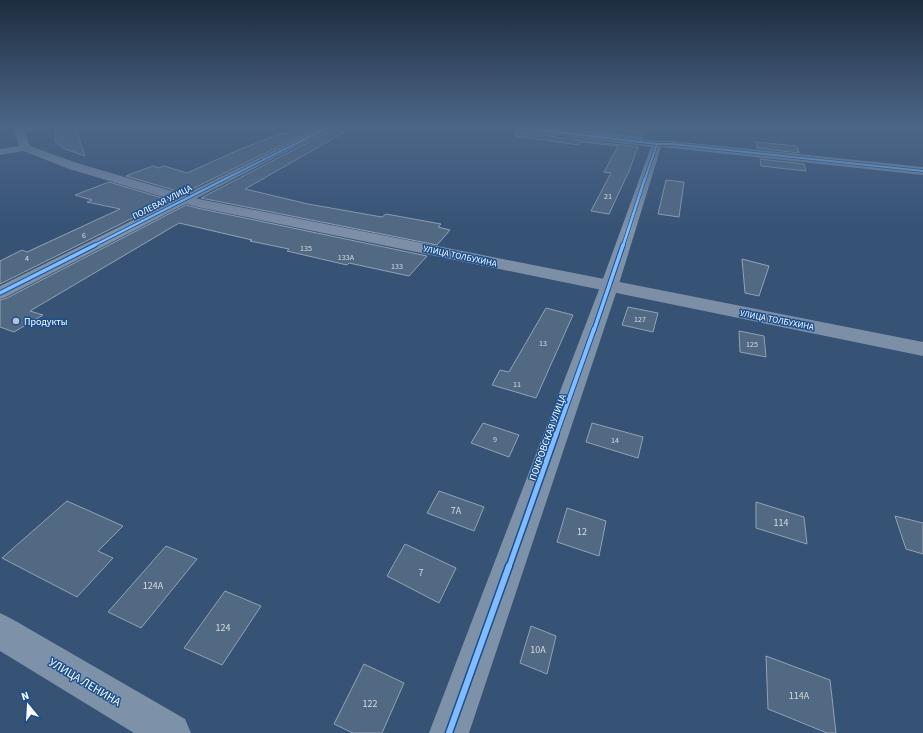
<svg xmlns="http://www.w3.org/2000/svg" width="923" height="733" font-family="'Source Sans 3',sans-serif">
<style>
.building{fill:#526984;stroke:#92a2b6}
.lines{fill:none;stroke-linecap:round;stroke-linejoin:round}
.minor{fill:#7d92a8;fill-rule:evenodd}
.major{fill:#7d8ea7;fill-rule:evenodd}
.cycleway-far5-casing{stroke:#1b4f8f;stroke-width:3.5}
.cycleway-far4-casing{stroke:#1b4f8f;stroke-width:4}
.cycleway-far3-casing{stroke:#1b4f8f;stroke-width:5.5}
.cycleway-far2-casing{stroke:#1b4f8f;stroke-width:6}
.cycleway-far1-casing{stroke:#1b4f8f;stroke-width:8}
.cycleway-casing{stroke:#1b4f8f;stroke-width:9}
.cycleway-far5{stroke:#80bcff;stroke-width:2}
.cycleway-far4{stroke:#80bcff;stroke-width:2.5}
.cycleway-far3{stroke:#80bcff;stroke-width:3.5}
.cycleway-far2{stroke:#80bcff;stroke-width:4}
.cycleway-far1{stroke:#80bcff;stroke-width:5}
.cycleway{stroke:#80bcff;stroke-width:6}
.poi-dot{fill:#b9c2ce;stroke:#1b4f8f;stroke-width:1.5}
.labels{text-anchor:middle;stroke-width:3;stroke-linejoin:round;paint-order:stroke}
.number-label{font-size:8px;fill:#d4dae0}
.far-street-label{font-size:9px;fill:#fff;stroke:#1b4f8f}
.poi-label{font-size:10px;fill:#fff;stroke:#1b4f8f;text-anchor:start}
.street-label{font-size:10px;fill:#fff;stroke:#1b4f8f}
.near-number-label{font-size:10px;fill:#d4dae0}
.near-street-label{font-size:12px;fill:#fff;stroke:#1b4f8f}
</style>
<rect width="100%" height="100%" fill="#365274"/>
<g class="building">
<path d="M56 126H75L85 156 65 149 55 142Z"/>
<path d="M303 126 316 128 184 193 126 176 153 166 159 168 164 166 187 173 236 151 282 133 286 134Z"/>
<path d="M545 126H588L643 132 641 138Z"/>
<path d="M332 130 345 132 245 189 308 204 382 217 386 214 441 224 438 227 450 230 437 245 201 198Z"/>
<path d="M515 132 638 147 629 171 609 214 591 211 611 173 604 172 618 146 581 142 579 145 515 136Z"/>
<path d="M756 142 797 146 799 153 757 148Z"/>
<path d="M760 159 804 164 806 171 761 166Z"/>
<path d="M666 180 684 182 679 217 658 214Z"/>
<path d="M109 182 169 200 0 284V261L22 250 27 252 120 209 87 202 92 200 75 195Z"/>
<path d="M186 205 197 208 427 256 409 276 349 263 347 265 287 251 289 249 250 241 252 240 179 223 30 311 43 315 14 332 0 327V300L7 298Z"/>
<path d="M742 259 769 266 759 296 745 293Z"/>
<path d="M628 307 658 313 653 332 622 325Z"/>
<path d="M546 308 573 315 536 398 492 385 500 370 509 372Z"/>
<path d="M739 331 764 336 766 357 740 352Z"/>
<path d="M483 423 519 435 509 457 471 443Z"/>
<path d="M592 423 643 437 638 458 586 442Z"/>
<path d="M439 491 484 507 474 531 427 513Z"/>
<path d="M67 501 123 526 98 551 113 558 77 597 2 558Z"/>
<path d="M756 502 804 517 807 544 756 528Z"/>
<path d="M567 508 606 521 599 556 557 542Z"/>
<path d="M895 516 923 523V554L906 549Z"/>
<path d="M405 544 456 568 439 603 387 576Z"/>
<path d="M166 546 197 559 141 628 108 612Z"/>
<path d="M225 591 261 606 222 665 184 648Z"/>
<path d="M531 626 556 636 547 674 520 663Z"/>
<path d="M766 656 830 680 836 733H827L768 709Z"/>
<path d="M364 664 404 683 382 733H353L334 724Z"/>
</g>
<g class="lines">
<g class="minor">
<path d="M19 126H46C41 131 20 134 15 129Z"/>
<path d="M323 126H336L6 297 0 299V286Z"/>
<path d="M500 126H532L657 141H672L923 167V175L661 147 618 287 469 733H429L600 287 651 147 505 129Z"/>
<path d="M25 145 29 146 31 148 29 150 0 155V149Z"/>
<path d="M0 613 12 619 185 719 191 733H134L0 651Z"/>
</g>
<path class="major" d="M16 126H26L25 134 30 146 77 163 199 199 923 342V356L197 207 69 169 21 150 15 134Z"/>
<defs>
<g id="cycleway-far5">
<path d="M505 126 657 144H672L923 171"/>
<path d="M225 179 331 126"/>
<path d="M645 179 657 144"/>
</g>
<g id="cycleway-far4">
<path d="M93 246 227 178"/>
<path d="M623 246 645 178"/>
</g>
<g id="cycleway-far3">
<path d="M0 293 95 245"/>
<path d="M594 330 623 245"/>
</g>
<path id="cycleway-far2" d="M556 435 594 329"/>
<path id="cycleway-far1" d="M509 567 556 434"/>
<path id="cycleway" d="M449 733 509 566"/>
</defs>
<use href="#cycleway-far5" class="cycleway-far5-casing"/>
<use href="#cycleway-far4" class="cycleway-far4-casing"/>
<use href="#cycleway-far3" class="cycleway-far3-casing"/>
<use href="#cycleway-far2" class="cycleway-far2-casing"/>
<use href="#cycleway-far1" class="cycleway-far1-casing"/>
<use href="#cycleway" class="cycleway-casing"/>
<use href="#cycleway-far5" class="cycleway-far5"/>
<use href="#cycleway-far4" class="cycleway-far4"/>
<use href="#cycleway-far3" class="cycleway-far3"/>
<use href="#cycleway-far2" class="cycleway-far2"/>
<use href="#cycleway-far1" class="cycleway-far1"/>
<use href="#cycleway" class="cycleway"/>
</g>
<linearGradient id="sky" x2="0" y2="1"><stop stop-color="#1e2d40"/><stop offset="0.55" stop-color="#4c6688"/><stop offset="1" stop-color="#4c6688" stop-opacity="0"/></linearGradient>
<rect width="923" height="229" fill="url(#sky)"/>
<circle class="poi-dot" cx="16" cy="321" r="4"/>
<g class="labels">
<g class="number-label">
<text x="608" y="199">21</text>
<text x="84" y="238">6</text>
<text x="306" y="251">135</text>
<text x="346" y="260">133А</text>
<text x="27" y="261">4</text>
<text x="397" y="269">133</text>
<text x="640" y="322">127</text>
<text x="543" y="346">13</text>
<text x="752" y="347">125</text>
<text x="517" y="387">11</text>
<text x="495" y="442">9</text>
<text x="615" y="443">14</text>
</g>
<g class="far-street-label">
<text transform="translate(162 202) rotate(-27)" y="3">ПОЛЕВАЯ УЛИЦА</text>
<text transform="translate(460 256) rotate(12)" y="3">УЛИЦА ТОЛБУХИНА</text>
<text transform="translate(777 320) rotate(11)" y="3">УЛИЦА ТОЛБУХИНА</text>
</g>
<g class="poi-label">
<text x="24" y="325">Продукты</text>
</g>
<g class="street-label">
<text transform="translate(547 437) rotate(-70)" y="4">ПОКРОВСКАЯ УЛИЦА</text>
</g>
<g class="near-number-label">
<text x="456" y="514">7А</text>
<text x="781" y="526">114</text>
<text x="582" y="535">12</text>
<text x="421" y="576">7</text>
<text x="153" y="589">124А</text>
<text x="223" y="631">124</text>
<text x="538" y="653">10А</text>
<text x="799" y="699">114А</text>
<text x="370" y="707">122</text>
</g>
<g class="near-street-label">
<text transform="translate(85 682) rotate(31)" y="4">УЛИЦА ЛЕНИНА</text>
</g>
</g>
<g transform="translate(28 705) rotate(342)" stroke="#1b4f8f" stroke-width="3" paint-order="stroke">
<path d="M0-3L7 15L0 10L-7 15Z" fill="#ffffff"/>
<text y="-6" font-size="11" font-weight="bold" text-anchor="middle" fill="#ffffff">N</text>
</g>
</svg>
